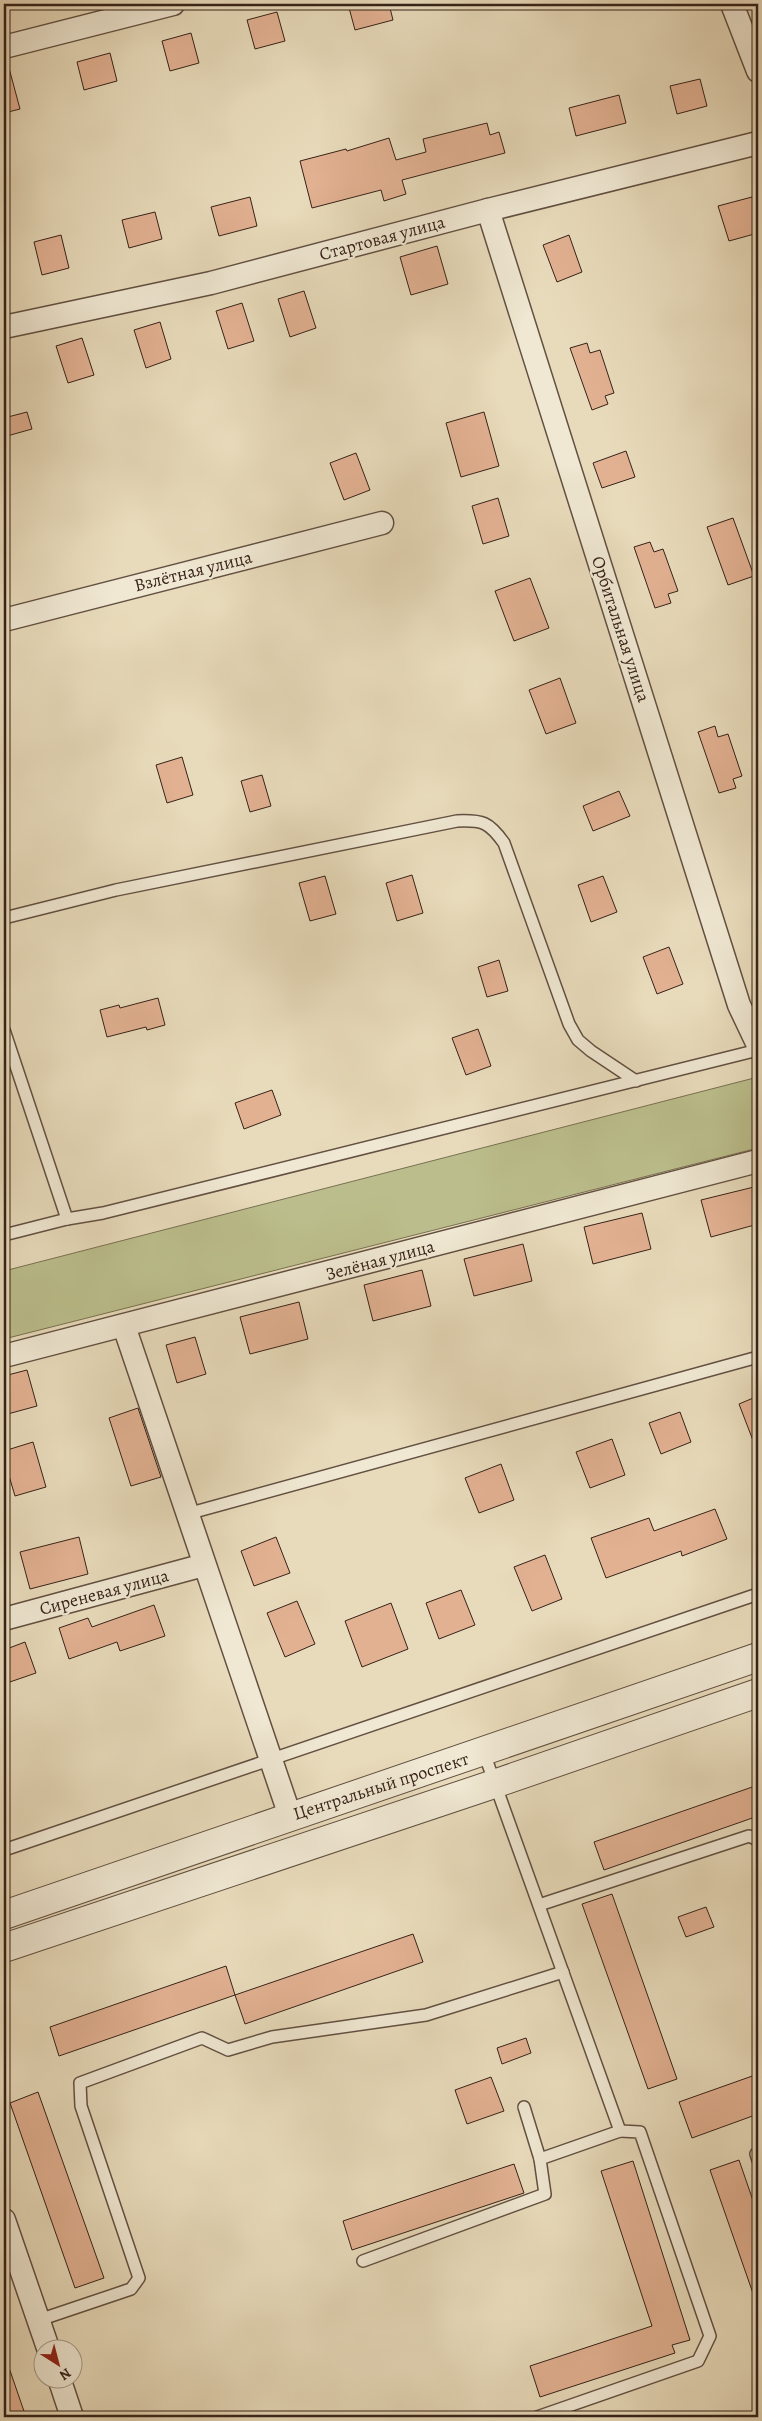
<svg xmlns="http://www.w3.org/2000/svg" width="762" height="2421" font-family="Alegreya,serif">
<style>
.green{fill:#bbbe8c;stroke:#787052}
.building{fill:#e2b192;stroke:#362219}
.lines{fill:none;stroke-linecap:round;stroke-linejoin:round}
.service-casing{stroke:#625042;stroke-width:14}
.minor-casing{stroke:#625042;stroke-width:25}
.tertiary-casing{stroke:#625042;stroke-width:30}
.service{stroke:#f0e8d3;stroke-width:11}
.minor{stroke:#f0e8d3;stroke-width:22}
.tertiary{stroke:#f0e8d3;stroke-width:28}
.labels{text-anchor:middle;stroke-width:4.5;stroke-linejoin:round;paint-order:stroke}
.street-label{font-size:18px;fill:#362219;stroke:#f0e8d3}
</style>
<rect width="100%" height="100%" fill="#e8dbbb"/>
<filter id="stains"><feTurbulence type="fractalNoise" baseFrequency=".004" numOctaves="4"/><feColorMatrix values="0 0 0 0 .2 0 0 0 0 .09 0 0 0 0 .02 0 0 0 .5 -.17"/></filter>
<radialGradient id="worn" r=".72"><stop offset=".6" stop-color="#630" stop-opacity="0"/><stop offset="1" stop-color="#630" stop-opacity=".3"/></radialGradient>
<path class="green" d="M758 1077V1148L4 1339V1271Z"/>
<g class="building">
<path d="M348 4H389L393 20 355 30Z"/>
<path d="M277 12 285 41 255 49 247 20Z"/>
<path d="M191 33 199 63 170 71 162 41Z"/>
<path d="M110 53 117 81 84 90 77 62Z"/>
<path d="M9 68 20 109 4 113V69Z"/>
<path d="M700 79 707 106 677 114 670 86Z"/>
<path d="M619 95 626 123 576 136 569 108Z"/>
<path d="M487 123 490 135 499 132 505 153 402 180 406 194 384 201 381 190 312 208 300 161 346 149 347 151 389 138 396 160 426 152 423 139Z"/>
<path d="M250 197 257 226 219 236 211 207Z"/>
<path d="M752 197 758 217V233L729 241 718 206Z"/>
<path d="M155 212 162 239 129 248 122 220Z"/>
<path d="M61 235 69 268 42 275 34 242Z"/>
<path d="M569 235 582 272 557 282 543 245Z"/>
<path d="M437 246 448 284 411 295 400 257Z"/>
<path d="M304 291 316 328 290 337 278 299Z"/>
<path d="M242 303 254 341 228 349 216 311Z"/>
<path d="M160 322 171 359 146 368 134 330Z"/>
<path d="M82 338 94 375 68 383 56 346Z"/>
<path d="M587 343 590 353 600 350 614 393 605 396 608 404 592 410 570 348Z"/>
<path d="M27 412 32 429 7 436 4 418Z"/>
<path d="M484 412 499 466 461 477 446 423Z"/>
<path d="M626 451 635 477 602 488 593 463Z"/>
<path d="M356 453 370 490 344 500 330 463Z"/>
<path d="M498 498 509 536 483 544 472 506Z"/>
<path d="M733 518 754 576 728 585 707 527Z"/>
<path d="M650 542 654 552 663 549 678 591 668 594 671 603 655 608 634 547Z"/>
<path d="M530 578 549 628 514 641 495 591Z"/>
<path d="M560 678 576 723 546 734 529 690Z"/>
<path d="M715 726 718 737 728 734 742 776 733 779 736 788 719 793 698 732Z"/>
<path d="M182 757 193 795 167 803 156 765Z"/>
<path d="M262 775 271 806 250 812 241 781Z"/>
<path d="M619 791 630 816 593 831 583 806Z"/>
<path d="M412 875 423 913 397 921 386 883Z"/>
<path d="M325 876 336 914 310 921 299 883Z"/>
<path d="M603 876 617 912 591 922 578 885Z"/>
<path d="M669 947 683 984 657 994 643 957Z"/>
<path d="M499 960 508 991 487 997 478 967Z"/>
<path d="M158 998 165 1025 147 1030 146 1027 107 1037 100 1010 119 1005 120 1008Z"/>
<path d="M478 1029 491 1066 466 1075 452 1038Z"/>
<path d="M272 1090 281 1115 244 1129 235 1103Z"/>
<path d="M758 1186V1224L711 1237 701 1200Z"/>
<path d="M642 1213 651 1249 593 1264 584 1227Z"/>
<path d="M523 1244 532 1281 474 1296 464 1259Z"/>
<path d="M422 1270 431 1306 373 1321 364 1285Z"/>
<path d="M299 1302 308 1339 250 1354 240 1317Z"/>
<path d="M195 1337 206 1374 177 1383 166 1345Z"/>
<path d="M27 1370 37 1406 4 1415V1376Z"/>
<path d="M758 1396V1450L757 1451 739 1404Z"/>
<path d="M138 1408 161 1477 131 1486 109 1418Z"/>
<path d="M680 1412 691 1442 661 1454 649 1423Z"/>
<path d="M612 1439 625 1475 590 1488 576 1452Z"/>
<path d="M33 1442 46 1487 15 1496 4 1459V1451Z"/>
<path d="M501 1464 514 1500 479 1513 465 1478Z"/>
<path d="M715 1509 727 1539 682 1556 681 1551 606 1578 591 1538 649 1518 654 1531Z"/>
<path d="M79 1537 88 1574 30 1589 20 1552Z"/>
<path d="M276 1537 290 1573 254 1586 241 1551Z"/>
<path d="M545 1555 562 1599 532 1611 514 1567Z"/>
<path d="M461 1590 475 1625 439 1639 426 1603Z"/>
<path d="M297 1601 315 1644 285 1657 267 1613Z"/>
<path d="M391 1603 408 1649 362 1667 345 1621Z"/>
<path d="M154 1605 165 1636 120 1651 117 1642 69 1659 59 1628 88 1618 92 1627Z"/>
<path d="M25 1642 36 1673 4 1684V1650Z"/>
<path d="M758 1785V1816L604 1870 594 1842Z"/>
<path d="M612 1894 677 2079 648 2089 582 1904Z"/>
<path d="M706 1907 714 1927 686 1937 678 1917Z"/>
<path d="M413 1934 423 1962 245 2024 235 1995Z"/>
<path d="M226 1966 235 1995 59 2056 50 2027Z"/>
<path d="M526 2038 531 2053 502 2064 497 2048Z"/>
<path d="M758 2074V2114L692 2138 679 2102Z"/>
<path d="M491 2077 504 2111 467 2124 455 2090Z"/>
<path d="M38 2092 104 2278 75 2288 10 2103Z"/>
<path d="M739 2160 758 2215V2302H756L710 2170Z"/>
<path d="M633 2161 690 2340 672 2345 675 2353 540 2397 530 2366 652 2326 601 2171Z"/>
<path d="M514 2164 524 2193 352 2250 343 2221Z"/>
<path d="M6 2359 26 2417H4V2360Z"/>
</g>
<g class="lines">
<defs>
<g id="service">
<path d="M4 918 116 890 457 821C483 820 489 822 504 843L569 1024 578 1040 591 1051 636 1081"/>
<path d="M4 1030 67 1219"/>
<path d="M4 1235 67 1219 103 1213 758 1050"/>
<path d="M187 1514 758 1357"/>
<path d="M484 1753 620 2131 640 2132 710 2336 698 2361 537 2417"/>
<path d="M4 1850 758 1594"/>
<path d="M539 1905 749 1836 758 1840"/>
<path d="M524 2107 540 2159"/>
<path d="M756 2154 758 2160"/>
<path d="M363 2261 545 2194 540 2159 620 2131"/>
<path d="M39 2320 131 2289 139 2278 81 2106 80 2083 202 2038 228 2050 272 2037 426 2015 563 1972"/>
</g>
<g id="minor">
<path d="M732 4 758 71"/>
<path d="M4 47 173 4"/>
<path d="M488 210 739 1005 758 1045"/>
<path d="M4 327 211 283 488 210 758 143"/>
<path d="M4 620 382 523"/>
<path d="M124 1326 290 1816"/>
<path d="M4 1356 758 1161"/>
<path d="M4 1619 204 1565"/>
<path d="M4 2220 48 2348"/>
<path d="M59 2378 72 2417"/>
</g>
<g id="tertiary">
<path d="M4 1915 758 1657"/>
<path d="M4 1948 494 1784 758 1693"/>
</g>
</defs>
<use href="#service" class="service-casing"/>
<use href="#minor" class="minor-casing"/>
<use href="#tertiary" class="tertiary-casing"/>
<use href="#service" class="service"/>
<use href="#minor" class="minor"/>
<use href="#tertiary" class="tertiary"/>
</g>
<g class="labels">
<g class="street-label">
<text transform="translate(382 238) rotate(-15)" y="6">Стартовая улица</text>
<text transform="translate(193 571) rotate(-14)" y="6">Взлётная улица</text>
<text transform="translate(621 629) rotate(72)" y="6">Орбитальная улица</text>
<text transform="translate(380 1260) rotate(-15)" y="6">Зелёная улица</text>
<text transform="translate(104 1592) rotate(-15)" y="6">Сиреневая улица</text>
<text transform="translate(381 1786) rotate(-18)" y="6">Центральный проспект</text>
</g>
</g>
<rect width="762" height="2421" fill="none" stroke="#e8dbbb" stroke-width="20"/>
<rect x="5" y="5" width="752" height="2411" fill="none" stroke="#362219" stroke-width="2.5"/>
<rect x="10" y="10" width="742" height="2401" fill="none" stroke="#362219"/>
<g transform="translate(58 2364) rotate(144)"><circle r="24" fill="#f0e8d3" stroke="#a69989"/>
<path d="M0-4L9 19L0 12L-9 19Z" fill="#8f2418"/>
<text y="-8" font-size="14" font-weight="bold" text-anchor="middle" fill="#362219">N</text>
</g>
<rect width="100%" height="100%" filter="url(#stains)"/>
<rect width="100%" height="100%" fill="url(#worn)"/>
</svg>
